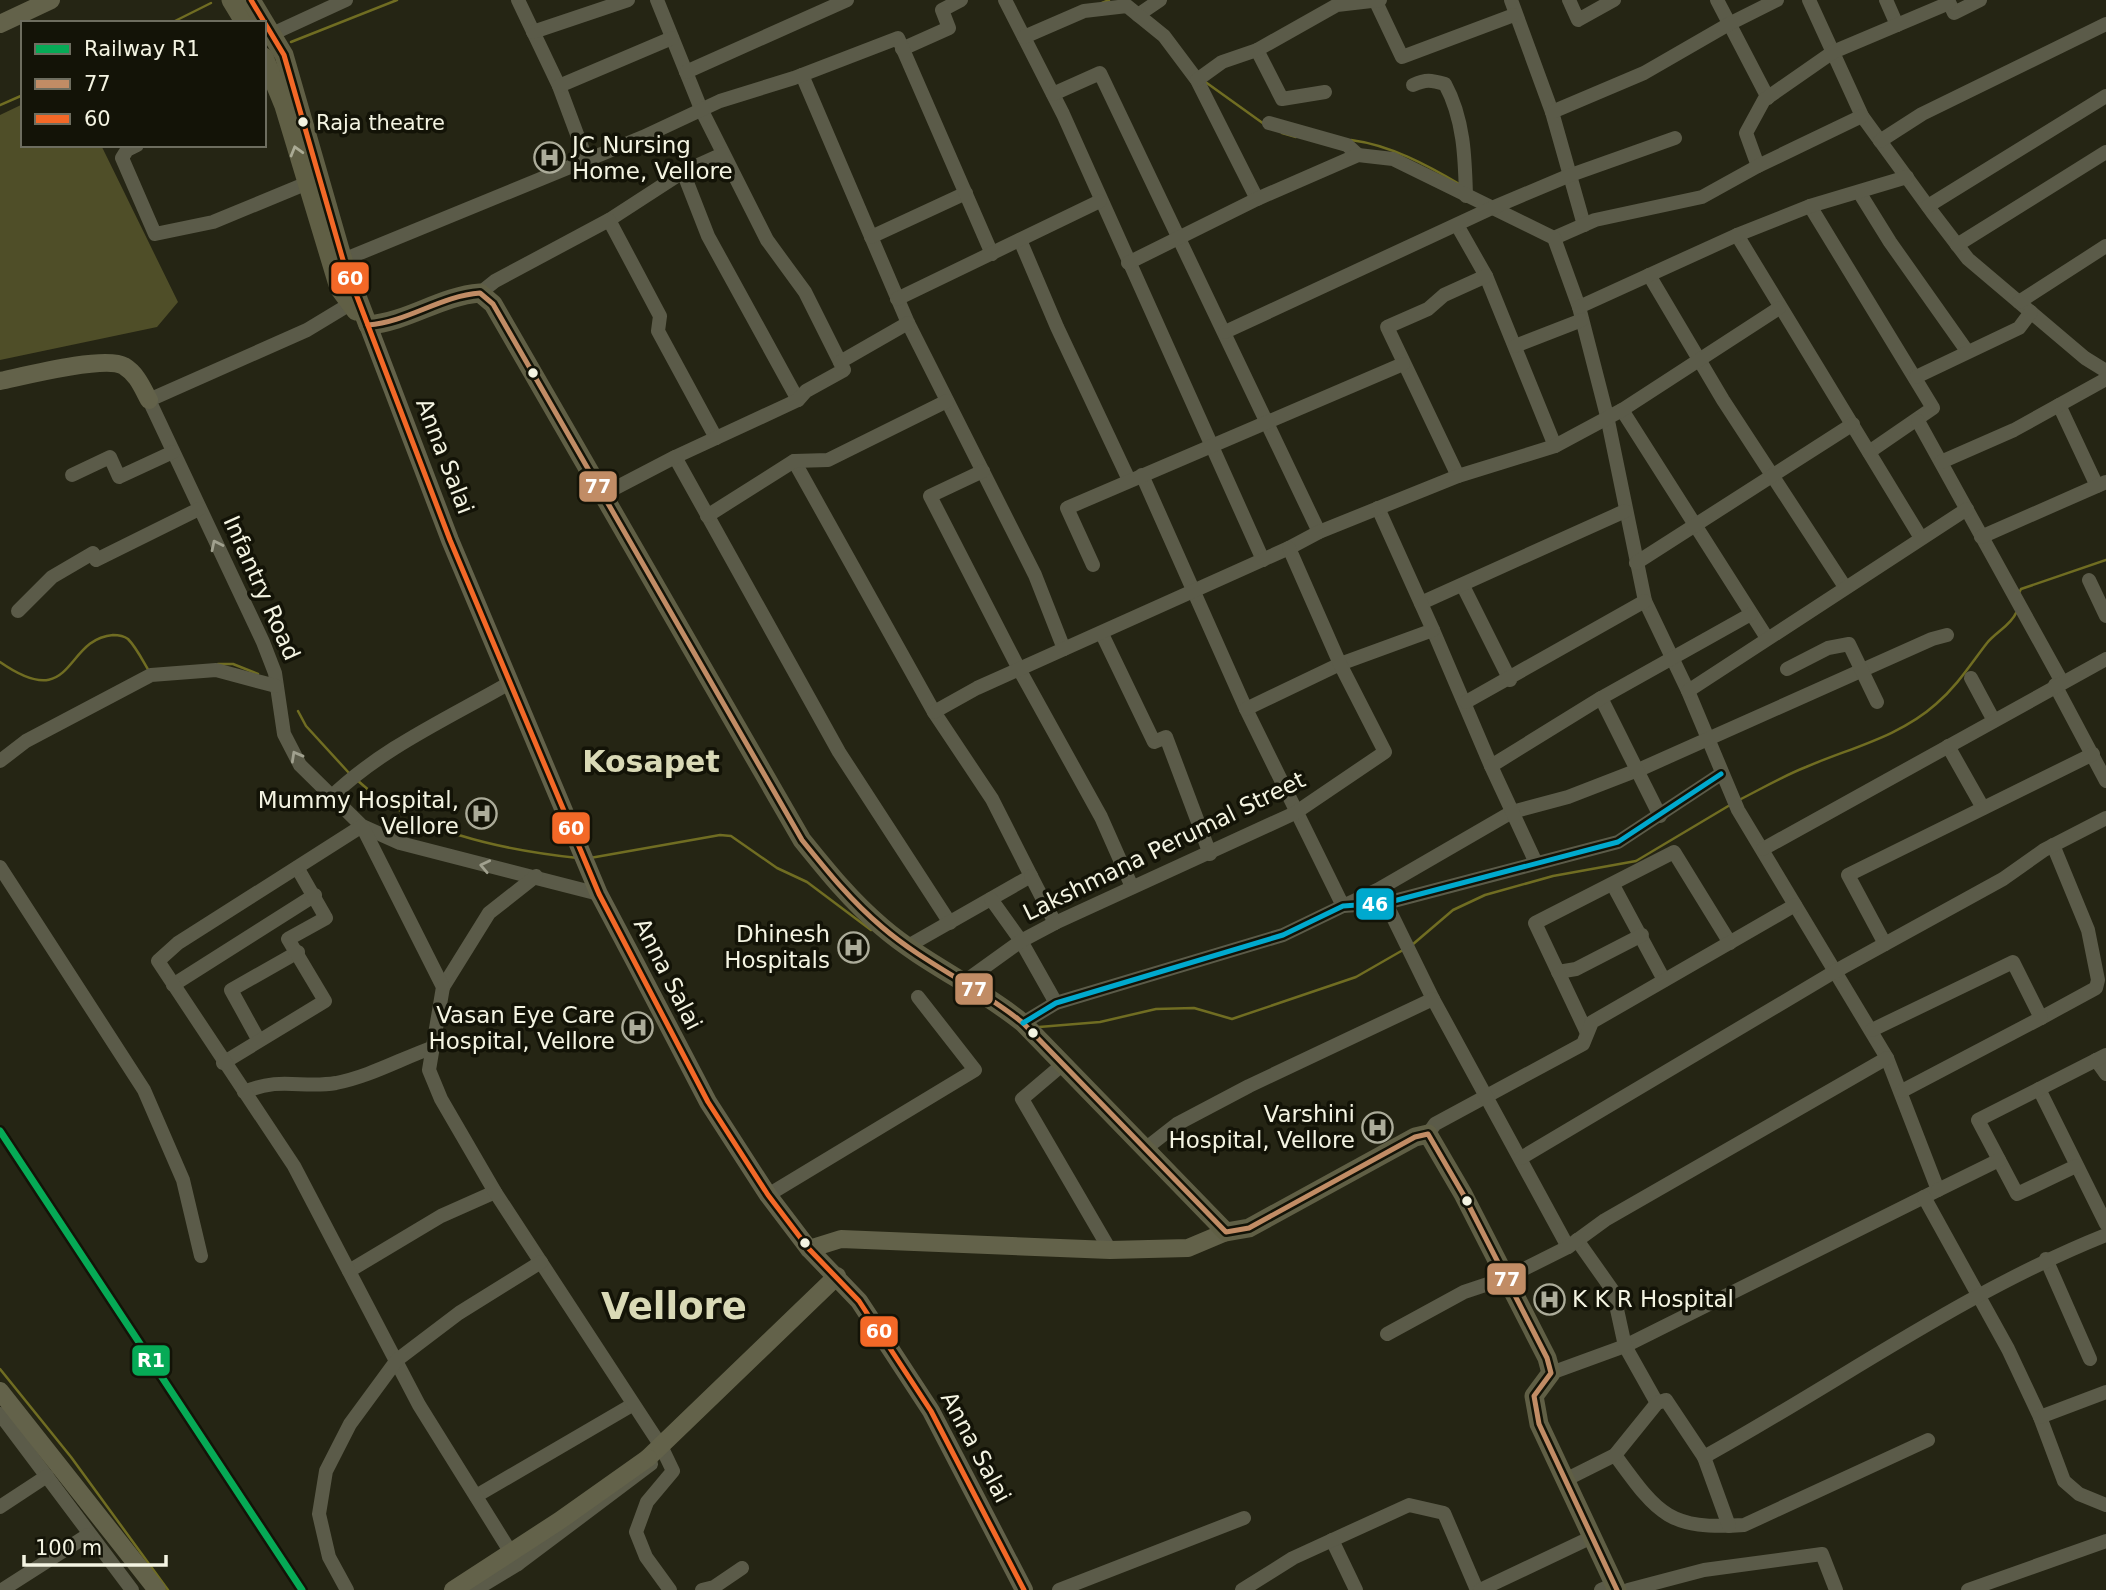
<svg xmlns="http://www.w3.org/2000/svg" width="2106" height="1590" font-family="'DejaVu Sans',sans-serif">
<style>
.green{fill:#4f4e28}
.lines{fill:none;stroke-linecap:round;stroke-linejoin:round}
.stream{stroke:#706d22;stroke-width:2.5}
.minor{stroke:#5b5b49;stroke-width:14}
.major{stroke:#63624a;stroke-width:18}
.highway{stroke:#605f45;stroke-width:19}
.major-bridge{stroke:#63624a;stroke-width:18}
.bus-1-casing{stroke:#131307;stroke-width:10}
.bus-2-casing{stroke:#131307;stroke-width:10}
.bus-3-casing{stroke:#131307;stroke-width:10}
.bus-1{stroke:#c18c65;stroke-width:5}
.bus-2{stroke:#f36827;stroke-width:5}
.bus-3{stroke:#00a9ce;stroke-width:5}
.rail-1-casing{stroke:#131307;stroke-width:12}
.rail-1{stroke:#06aa56;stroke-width:7}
.oneway{stroke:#aaaa94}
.oneway2{stroke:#a0a08e}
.bus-dot{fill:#f4f4e2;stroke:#131307;stroke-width:2.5}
.labels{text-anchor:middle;stroke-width:7;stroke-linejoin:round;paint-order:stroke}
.bus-label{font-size:21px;fill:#f4f4e2;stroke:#131307;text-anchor:start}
.poi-label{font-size:23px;fill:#f4f4e2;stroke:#131307;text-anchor:end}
.street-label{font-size:23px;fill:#f4f4e2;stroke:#131307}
.district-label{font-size:30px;font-weight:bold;fill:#d9d9b6;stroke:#131307}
.town-label{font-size:37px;font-weight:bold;fill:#d9d9b6;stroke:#131307}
.line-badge{stroke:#131307;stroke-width:2.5}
.badge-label{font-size:19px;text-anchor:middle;font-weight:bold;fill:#fff}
</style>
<rect width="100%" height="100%" fill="#252514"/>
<path class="green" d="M23 104V145H101L178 302 157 327 0 360V115Z"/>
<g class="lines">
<g class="stream">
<path d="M1102 3 1109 0"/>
<path d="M171 23 211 3"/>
<path d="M291 42 397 0"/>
<path d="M1204 81 1264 124"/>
<path d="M0 105 23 95"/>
<path d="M1282 133 1296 137"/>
<path d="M1351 140C1390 145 1427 165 1461 185"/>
<path d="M2019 593 2021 589 2106 560"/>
<path d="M0 662C75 714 63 639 113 635 118 635 124 636 128 639 136 647 143 661 149 671"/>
<path d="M218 664H233L258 674"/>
<path d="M298 711 306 726 349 773"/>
<path d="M357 780C413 832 503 850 578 858"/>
<path d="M1739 800C1761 789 1783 776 1806 767 1850 748 1899 737 1936 704 1957 686 1970 665 1987 643 1996 632 2011 625 2016 613"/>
<path d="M590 858 720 835 731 836 777 868 807 882 871 930"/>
<path d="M1412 945 1453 910 1485 895 1553 876 1636 861 1730 805"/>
<path d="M1039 1027 1100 1022 1156 1009 1194 1008 1232 1019 1356 977 1403 950"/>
<path d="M0 1369 71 1457 168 1590"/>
</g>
<g class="minor">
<path d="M518 0 559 86 587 161"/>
<path d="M657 0 701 109 767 240 805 292 840 362"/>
<path d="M1005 0 1063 114 1263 560"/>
<path d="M1511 0 1552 112 1584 225"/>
<path d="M1569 0 1578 20 1614 0"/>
<path d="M1717 0 1768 98"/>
<path d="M1809 0 1862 116 1932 212 1968 259 2085 358 2106 371"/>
<path d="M1886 0 1897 25"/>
<path d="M1948 0 1954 13 1980 0"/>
<path d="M1376 2 1402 57 1514 15"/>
<path d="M1138 15 1160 0"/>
<path d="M533 32 628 0"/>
<path d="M272 34 346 0"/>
<path d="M1024 37 1084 11 1127 6 1164 36 1197 80 1257 199"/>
<path d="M902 49 949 28 942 10 961 0"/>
<path d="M1257 50 1282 99 1325 92"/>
<path d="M686 72 847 0"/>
<path d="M802 75 908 323 1035 575 1064 649"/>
<path d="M1197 80 1222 62 1257 50 1337 5 1380 0"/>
<path d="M1413 85C1426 79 1431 80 1445 84 1464 119 1465 158 1466 196"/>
<path d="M559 86 672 38"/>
<path d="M1053 94 1100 73 1319 532"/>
<path d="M1552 112 1644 73 1729 24 1777 0"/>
<path d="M1269 123 1347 145 1358 155"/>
<path d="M1880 141 1922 114 2106 24"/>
<path d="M137 145 127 150 122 158 155 234 213 222 305 184"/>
<path d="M1758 166 1746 133 1764 100 1833 52 1949 3"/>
<path d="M683 172 708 236 798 400"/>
<path d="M1859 192 1890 242 1967 351"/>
<path d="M1810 206 1933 408 1869 452"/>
<path d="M1928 206 2106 96"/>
<path d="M609 220 683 172 723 154"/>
<path d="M1457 225 1486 276 1555 446"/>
<path d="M1737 235 1921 538"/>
<path d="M871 237 966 193"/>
<path d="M1554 238 1595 220 1702 197 1758 166 1862 116"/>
<path d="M1020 240 1057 327 1129 480"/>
<path d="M1957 245 2106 152"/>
<path d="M343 260 643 137 720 101 794 78 898 38 992 254"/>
<path d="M1128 263 1257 199 1358 155 1393 159 1554 238 1579 307 1607 416 1645 601 1688 691 1738 810 1887 1058 1938 1190 1625 1346 1551 1373"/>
<path d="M1649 275 1723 400 1845 587"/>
<path d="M480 293 495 281 609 220 660 316 658 331 716 438"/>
<path d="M897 299 1100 201"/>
<path d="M2019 302 2106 246"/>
<path d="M350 304 307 330 149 400 263 642 275 673 284 734 300 765 362 826 400 843 599 894"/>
<path d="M1579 307 1737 235 1810 206 1907 177"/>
<path d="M1225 332 1492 208 1568 176 1675 138"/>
<path d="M1515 346 1582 320"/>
<path d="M1916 377 2019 328 2031 312"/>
<path d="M2059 405 2097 486"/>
<path d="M1622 410 1767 638"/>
<path d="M1918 421 2062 682"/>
<path d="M675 457 839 752 950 923"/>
<path d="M794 461 934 712 992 799 1031 876 908 946"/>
<path d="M1941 462 2014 430 2106 379"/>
<path d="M983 471 930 496 1019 669 1101 817 1132 887"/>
<path d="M72 475 110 457 119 477 173 452"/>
<path d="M1142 475 1246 709 1343 906 1379 889 1512 812 1568 797 1643 768 1932 639 1947 635"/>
<path d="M1458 476 1387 327 1428 309 1444 295 1486 276"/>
<path d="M602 495 675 457 798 400 806 391 844 370 840 362 908 323"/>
<path d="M707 516 794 461 828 460 947 401"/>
<path d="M1981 537 2106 482"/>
<path d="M1636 563 1853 424"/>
<path d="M1093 565 1067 508 1403 364"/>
<path d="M2089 580 2106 616"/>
<path d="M1463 586 1510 680"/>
<path d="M1421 603 1625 511"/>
<path d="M18 611 52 577 93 553 96 560 199 509"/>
<path d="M1433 630 1491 766"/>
<path d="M1102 634 1154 742 1166 737 1210 854"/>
<path d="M1787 669 1828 648 1849 644 1877 702"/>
<path d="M1971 678 1993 719"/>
<path d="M2055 685 2106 781"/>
<path d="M1688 691 1967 509"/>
<path d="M1601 698 1660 816"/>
<path d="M1466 702 1645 601"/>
<path d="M1246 709 1340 664 1433 630 1378 508"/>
<path d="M934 712 977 688 1289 548 1319 532 1458 476 1555 446 1622 410 1779 308"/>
<path d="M1948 746 1983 808"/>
<path d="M0 761 26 741 151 675 216 670 276 686"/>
<path d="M330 798C381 748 449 718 511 682"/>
<path d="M1763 849 2106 659"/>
<path d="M1536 863 1491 766 1601 698 1751 614"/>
<path d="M0 867 144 1090 183 1180 201 1256"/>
<path d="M1031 876 1055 923"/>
<path d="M1613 885 1664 980"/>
<path d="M1383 897 1433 999"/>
<path d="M991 899 1021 941 1056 1003"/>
<path d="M1885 944 1848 875 2093 754"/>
<path d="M1558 972 1576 969 1642 935"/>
<path d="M964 982 1021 941 1055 923 1295 813 1385 752 1340 664 1289 548"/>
<path d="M173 985 315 895"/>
<path d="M443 987 489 913 536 876"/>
<path d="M2041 1018 2096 988 2098 980 2088 930 2053 845"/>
<path d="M1023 1023 1056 1003 1283 935 1343 906 1386 903 1618 842 1721 774"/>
<path d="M1872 1030 2013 962 2041 1018 1902 1091"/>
<path d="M1587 1033 1535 923 1674 852 1730 943"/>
<path d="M258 1039 231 990 298 952"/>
<path d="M2096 1060 2106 1074"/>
<path d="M223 1063 325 1001 288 939 326 918 298 869"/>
<path d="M1062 1065 1022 1099 1110 1250"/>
<path d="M2039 1089 2106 1224"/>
<path d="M244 1092C282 1076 301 1089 336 1083 371 1076 400 1059 434 1047"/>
<path d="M1428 1134 1435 1124 1583 1044 1592 1022 1795 905"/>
<path d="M1145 1149 1177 1124 1249 1086 1433 999 1568 1247"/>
<path d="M1521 1158 1834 972 2003 879 2044 850 2106 818"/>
<path d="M2076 1166 2017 1194 1978 1120 2106 1055"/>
<path d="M1938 1190 1999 1160"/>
<path d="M768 1195 975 1070 918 997"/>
<path d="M1924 1197 2008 1349 2040 1417 2064 1481 2079 1494 2106 1505"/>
<path d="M1577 1240 1613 1291 1625 1346 1657 1403"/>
<path d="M2046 1259 2090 1359"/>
<path d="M349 1271 441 1216 495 1192"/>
<path d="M1387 1334 1464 1292 1506 1278 1568 1247 1605 1220 1887 1058"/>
<path d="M0 1414 132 1590"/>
<path d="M2040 1417 2106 1392"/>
<path d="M1615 1455C1658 1514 1668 1530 1744 1525L1928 1440"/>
<path d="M1704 1457 1729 1526"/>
<path d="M1565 1480 1615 1455 1657 1403 1666 1400 1704 1457C1838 1383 1963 1292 2106 1235"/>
<path d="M476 1496 632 1405"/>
<path d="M0 1507 47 1476"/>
<path d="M1332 1540 1356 1590"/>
<path d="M518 1564 419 1405 294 1166 158 961 178 943 362 826 443 987 429 1070 441 1099 495 1192 661 1446 673 1471 647 1502 636 1532 646 1557 670 1590"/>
<path d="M2 1590 88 1535"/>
<path d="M347 1590 329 1557 319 1514 326 1471 350 1424 397 1360 459 1313 541 1262"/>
<path d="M475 1590 518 1564 651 1464"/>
<path d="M702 1590 714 1587 742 1568"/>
<path d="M1059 1590 1244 1518"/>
<path d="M1242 1590 1293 1558 1409 1505 1444 1513 1477 1590"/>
<path d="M1480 1590 1592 1537"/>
<path d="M1601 1590 1615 1584"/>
<path d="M1628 1590 1704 1570 1822 1554 1836 1590"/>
<path d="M1968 1590 2106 1541"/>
</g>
<g class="major">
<path d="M0 24 51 0"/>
<path d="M368 325 450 540 599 894 636 964 708 1102 768 1195 809 1249 859 1301 931 1411 1024 1590"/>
<path d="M0 381C24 376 105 355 124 366 137 374 142 387 149 400"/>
<path d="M809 1249 841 1239 1110 1250 1188 1248 1226 1232"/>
<path d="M0 1391 157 1590"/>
<path d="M648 1458 837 1276"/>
</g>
<g class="highway">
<path d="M231 0 245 23"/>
<path d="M251 0 284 55 343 260 368 325"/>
<path d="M264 57 284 106 339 288 356 311"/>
<path d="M368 325C408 322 440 296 480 293L493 304 802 840C827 871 851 901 882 927 925 964 979 987 1023 1023L1226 1232 1249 1228 1415 1137 1428 1134 1463 1194 1547 1358 1551 1373 1534 1396 1539 1424 1617 1590"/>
</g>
<path class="major-bridge" d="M453 1590 559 1521 648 1458"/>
<defs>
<path id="bus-1" d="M368 325C408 322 440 296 480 293L493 304 802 840C827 871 851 901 882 927 925 964 979 987 1023 1023L1226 1232 1249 1228 1415 1137 1428 1134 1463 1194 1547 1358 1551 1373 1534 1396 1539 1424 1617 1590"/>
<path id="bus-2" d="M251 0 284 55 343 260 450 540 599 894 708 1102 768 1195 809 1249 859 1301 931 1411 1024 1590"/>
<path id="bus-3" d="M1023 1023 1056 1003 1283 935 1343 906 1386 903 1618 842 1721 774"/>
</defs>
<use href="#bus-1" class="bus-1-casing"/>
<use href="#bus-2" class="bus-2-casing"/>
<use href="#bus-3" class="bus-3-casing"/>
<use href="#bus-1" class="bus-1"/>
<use href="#bus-2" class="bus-2"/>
<use href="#bus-3" class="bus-3"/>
<defs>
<path id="rail-1" d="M0 1131 302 1590"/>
</defs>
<use href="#rail-1" class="rail-1-casing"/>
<use href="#rail-1" class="rail-1"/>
</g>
<defs><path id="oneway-chevron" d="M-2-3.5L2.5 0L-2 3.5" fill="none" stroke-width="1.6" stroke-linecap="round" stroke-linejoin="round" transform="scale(1.75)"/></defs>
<use class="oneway" href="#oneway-chevron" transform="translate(296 151) rotate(-106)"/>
<g class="oneway2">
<use href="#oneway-chevron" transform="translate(216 545) rotate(-116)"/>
<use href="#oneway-chevron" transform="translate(296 756) rotate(-119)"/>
<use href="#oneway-chevron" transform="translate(485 866) rotate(-168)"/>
</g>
<defs>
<symbol id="hospital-ring" viewBox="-11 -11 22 22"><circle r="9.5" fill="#131307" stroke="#acac9a" stroke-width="1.5"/><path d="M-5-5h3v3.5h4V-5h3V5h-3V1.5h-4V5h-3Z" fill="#acac9a"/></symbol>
</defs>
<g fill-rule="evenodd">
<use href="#hospital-ring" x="532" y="140" width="35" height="35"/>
<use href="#hospital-ring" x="464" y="796" width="35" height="35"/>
<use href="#hospital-ring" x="836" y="930" width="35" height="35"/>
<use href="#hospital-ring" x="620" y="1010" width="35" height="35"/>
<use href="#hospital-ring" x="1360" y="1110" width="35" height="35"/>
<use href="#hospital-ring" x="1532" y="1282" width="35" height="35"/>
</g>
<g class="bus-dot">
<circle cx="303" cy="122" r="6"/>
<circle cx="533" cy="373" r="6"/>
<circle cx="1033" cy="1033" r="6"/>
<circle cx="1467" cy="1201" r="6"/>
<circle cx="805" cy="1243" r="6"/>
</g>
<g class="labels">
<g class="bus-label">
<text x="316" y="130">Raja theatre</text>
</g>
<g class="poi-label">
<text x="572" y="153" text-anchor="start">JC Nursing<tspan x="572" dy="26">Home, Vellore</tspan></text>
<text x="459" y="808">Mummy Hospital,<tspan x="459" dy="26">Vellore</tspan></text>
<text x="830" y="942">Dhinesh<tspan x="830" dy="26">Hospitals</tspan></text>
<text x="615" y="1023">Vasan Eye Care<tspan x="615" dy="26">Hospital, Vellore</tspan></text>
<text x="1355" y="1122">Varshini<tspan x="1355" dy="26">Hospital, Vellore</tspan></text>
<text x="1572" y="1307" text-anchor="start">K K R Hospital</text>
</g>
<g class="street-label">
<text transform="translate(445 456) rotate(69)" y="8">Anna Salai</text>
<text transform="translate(262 588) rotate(66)" y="8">Infantry Road</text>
<text transform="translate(1164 846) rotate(-26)" y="8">Lakshmana Perumal Street</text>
<text transform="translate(668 974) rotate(63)" y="8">Anna Salai</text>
<text transform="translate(976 1447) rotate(62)" y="8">Anna Salai</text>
</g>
<g class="district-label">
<text x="651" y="772">Kosapet</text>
</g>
<g class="town-label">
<text x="674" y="1319">Vellore</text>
</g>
</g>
<g class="line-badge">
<rect x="330" y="261" width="40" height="34" rx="7" fill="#f36827"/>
<rect x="578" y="470" width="40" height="33" rx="7" fill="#c18c65"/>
<rect x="551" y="811" width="40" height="34" rx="7" fill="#f36827"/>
<rect x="1355" y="887" width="40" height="34" rx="7" fill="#00a9ce"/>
<rect x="954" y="972" width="40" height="34" rx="7" fill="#c18c65"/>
<rect x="1486" y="1262" width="41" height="34" rx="7" fill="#c18c65"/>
<rect x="859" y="1315" width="40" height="33" rx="7" fill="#f36827"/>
<rect x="131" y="1344" width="40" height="33" rx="7" fill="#06aa56"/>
</g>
<g class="badge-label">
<text x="350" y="285">60</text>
<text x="598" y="493">77</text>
<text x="571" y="835">60</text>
<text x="1375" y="911">46</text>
<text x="974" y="996">77</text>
<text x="1507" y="1286">77</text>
<text x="879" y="1338">60</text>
<text x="151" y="1367">R1</text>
</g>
<rect x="21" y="21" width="245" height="126" fill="#131307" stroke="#6d6d5f" stroke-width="2"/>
<rect x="35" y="44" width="35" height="10" fill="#06aa56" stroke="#6d6d5f" stroke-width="2"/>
<text x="84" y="56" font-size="21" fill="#f4f4e2">Railway R1</text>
<rect x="35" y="79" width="35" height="10" fill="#c18c65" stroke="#6d6d5f" stroke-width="2"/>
<text x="84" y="91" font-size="21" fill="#f4f4e2">77</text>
<rect x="35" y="114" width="35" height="10" fill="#f36827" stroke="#6d6d5f" stroke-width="2"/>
<text x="84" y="126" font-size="21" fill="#f4f4e2">60</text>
<path d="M24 1555v10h142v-10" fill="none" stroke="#f4f4e2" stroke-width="3.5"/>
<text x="35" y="1555" font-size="21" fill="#f4f4e2" stroke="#131307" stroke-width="5" paint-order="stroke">100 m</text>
</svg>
